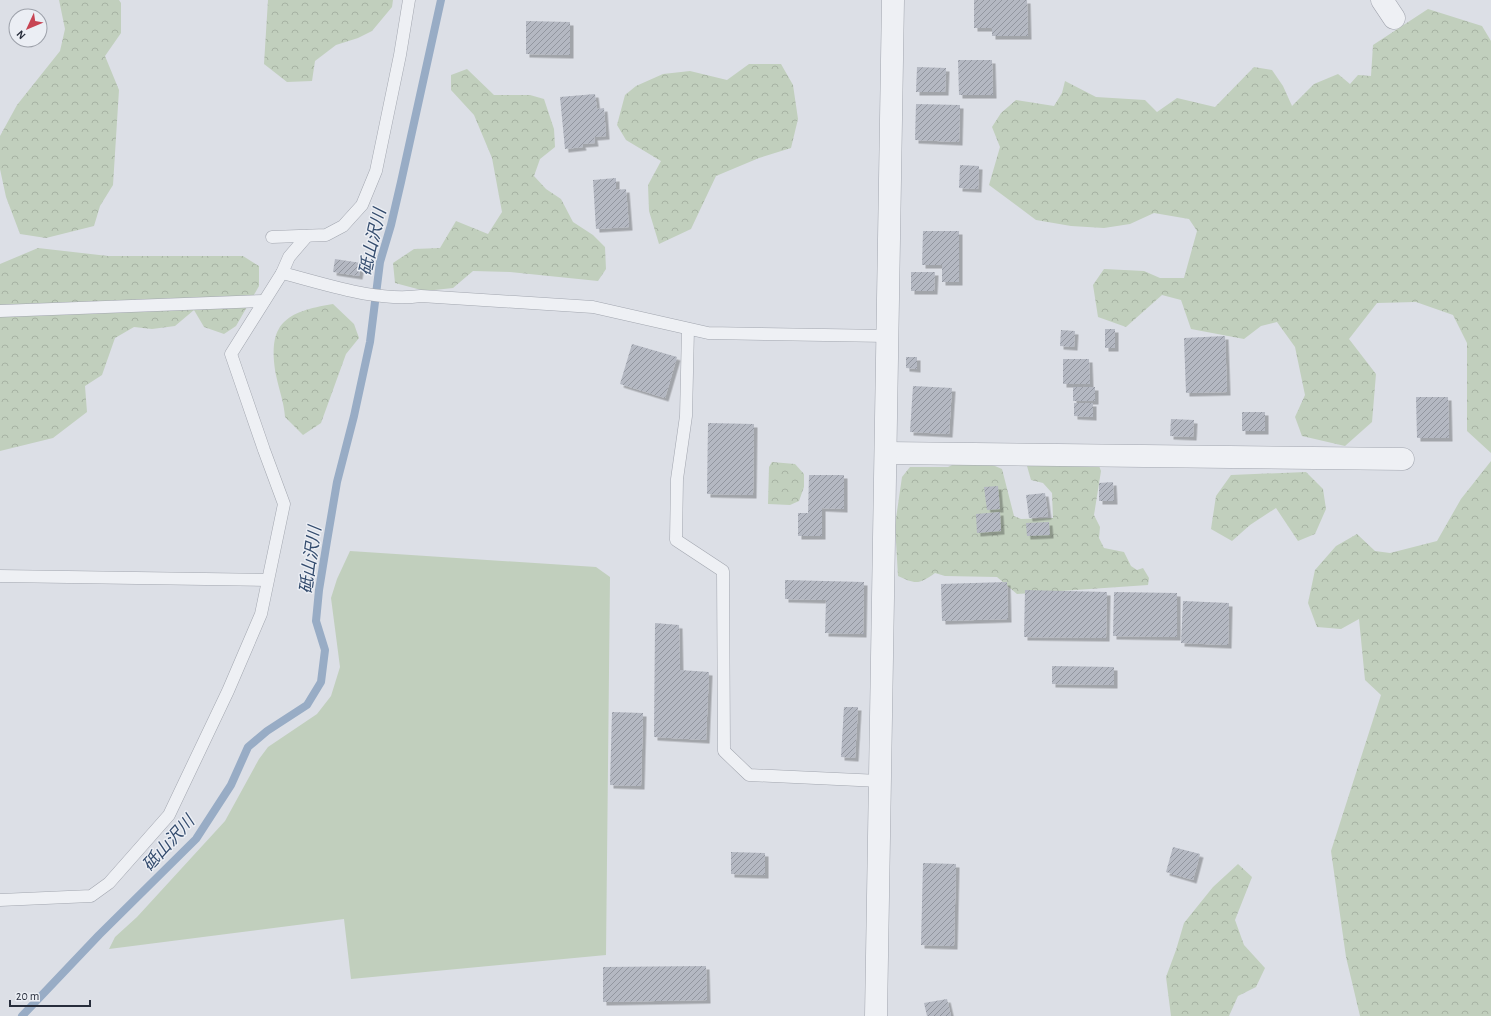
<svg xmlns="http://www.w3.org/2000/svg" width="1491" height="1016" font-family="'Alegreya Sans','Noto Sans JP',sans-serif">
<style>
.grass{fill:#c1cfbd}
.forest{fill:url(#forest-crowns)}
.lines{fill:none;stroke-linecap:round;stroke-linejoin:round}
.stream{stroke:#98acc5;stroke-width:8}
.building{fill:url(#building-hatch);filter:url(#shadow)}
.lane-casing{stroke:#a2a6af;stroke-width:13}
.street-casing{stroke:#a2a6af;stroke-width:23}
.lane{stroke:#eef0f4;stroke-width:12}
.street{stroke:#eef0f4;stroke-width:22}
.labels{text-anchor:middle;stroke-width:3;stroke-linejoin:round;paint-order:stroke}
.water-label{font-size:17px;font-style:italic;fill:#334b6d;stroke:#ebeef4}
</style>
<defs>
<pattern id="forest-crowns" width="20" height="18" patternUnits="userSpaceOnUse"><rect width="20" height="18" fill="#c1cfbd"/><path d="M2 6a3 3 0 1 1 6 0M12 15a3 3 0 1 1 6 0" fill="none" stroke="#a6b2a3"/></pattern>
<pattern id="building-hatch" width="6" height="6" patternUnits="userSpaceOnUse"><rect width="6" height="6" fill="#b4b8c2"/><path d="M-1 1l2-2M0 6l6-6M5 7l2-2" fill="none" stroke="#92969f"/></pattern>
<filter id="shadow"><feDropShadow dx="3.5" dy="3.5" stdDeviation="0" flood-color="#0004"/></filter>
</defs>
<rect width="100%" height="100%" fill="#dcdfe6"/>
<path class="grass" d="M350 551 596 567 610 577 606 955 351 979 344 919 109 949 115 937 137 917 225 821 259 759 268 747 317 714 331 696 340 667 331 598 337 579Z"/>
<g class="forest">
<path d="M59 0H119L121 3V33L105 56 119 90 113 185 100 206 94 226 46 238 20 234 6 197 0 169V136L17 105 60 51 65 29Z"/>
<path d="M268 0H393L392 7 372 31 358 38 336 45 315 61 312 81 287 82 264 64Z"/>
<path d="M1428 9 1482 26 1491 41V453L1467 431V343L1453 315 1416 302 1377 303 1349 339 1376 374 1372 422 1345 446 1302 436 1295 417 1305 395 1295 347 1277 322 1261 326 1244 339 1191 329 1181 300 1162 295 1126 327 1098 317 1093 285 1104 269 1144 271 1160 278H1184L1197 231 1189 219 1154 213 1130 224 1104 228 1071 226 1036 220 989 185 1000 147 992 127 1001 113 1016 100 1054 106 1062 93 1065 81 1096 97 1145 100 1157 112 1177 98 1215 107 1254 67 1272 70 1283 86 1292 106 1314 84 1338 74 1350 84 1358 75 1371 76 1373 45Z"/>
<path d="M749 64H781L793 85 798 119 791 148 759 158 716 176 691 229 659 244 649 211 648 185 661 161 626 140 617 125 625 95 636 86 663 74 690 71 727 80Z"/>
<path d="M467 69 494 95H530L544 99 554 129 555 147 540 159 534 176 546 189 561 199 573 222 593 235 605 247 606 269 598 281 510 272 473 271 453 288 425 291 395 283 393 263 414 249 440 248 456 221 488 234 502 212 492 158 474 115 451 90V75Z"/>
<path d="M38 248 108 256H243L259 266V286L236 326 224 334 204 327 194 310 175 326 152 329 134 327 115 338 102 375 85 386 87 412 53 438 0 451V264Z"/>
<path d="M333 304 354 324 359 338 346 354 321 423 303 435 285 417C284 402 279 390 276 375 267 323 285 312 333 304Z"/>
<path d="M966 458 988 463 1002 469 1014 516 1021 519 1053 518 1052 493 1043 483 1031 480 1027 466 1030 460 1098 463 1101 471 1094 515 1100 527 1099 538 1104 548 1124 552 1131 566 1137 570 1143 568 1149 578 1148 585 1017 594 997 577 945 576 935 573C919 585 915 584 898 576L895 525 902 477 910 467H948Z"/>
<path d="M1491 461V1016H1360L1346 957 1331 851 1381 695 1365 680 1359 619 1341 629 1317 627 1308 603 1315 570 1336 546 1357 534 1375 551 1390 553 1437 541 1461 499Z"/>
<path d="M772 462 795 464 804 474V487L799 501 790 505 768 504 769 467Z"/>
<path d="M1306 472 1323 489 1326 509 1315 534 1298 541 1276 508 1250 525 1232 541 1211 529 1216 496 1231 475Z"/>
<path d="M1238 864 1252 877 1235 920 1244 945 1265 968 1256 987 1238 996 1229 1016H1171L1166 977 1176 950 1184 923 1213 887Z"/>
</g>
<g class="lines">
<path class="stream" d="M22 1016 99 935 196 839 231 785 248 747 267 731 307 705 321 682 325 650 316 621 319 590 327 541 337 482 354 416 370 342 380 262 391 225 401 182 441 0"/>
</g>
<g class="building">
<path d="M974 0H1027L1028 36H992V28H974Z"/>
<path d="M526 21 570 22V55L526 54Z"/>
<path d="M958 60H992L993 95H959Z"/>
<path d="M917 67 946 68 945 92H916Z"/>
<path d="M595 94 597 109 604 108 606 136 594 137 595 143 582 144 583 147 565 149 560 97Z"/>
<path d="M916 104 960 105 959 142 915 140Z"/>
<path d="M960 165 979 166 978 189 959 188Z"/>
<path d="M616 178V190L626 189 629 227 596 229 593 180Z"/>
<path d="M923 231H959V282H942V265H922Z"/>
<path d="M335 259 361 263 359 276 333 272Z"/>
<path d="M911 272H935L934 291H911Z"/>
<rect x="1105" y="329" width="10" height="19"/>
<path d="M1061 330 1075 331 1074 347 1060 346Z"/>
<path d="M1225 336 1227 392 1186 393 1184 338Z"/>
<path d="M632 344 677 357 665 398 620 384Z"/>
<path d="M906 357H917V369L906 368Z"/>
<path d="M1063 359H1089L1090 384H1063Z"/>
<path d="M913 386 952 388 949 434 910 432Z"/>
<rect x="1073" y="387" width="22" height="14"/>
<path d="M1416 397H1448L1449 438H1417Z"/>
<path d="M1074 403H1093V417L1074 416Z"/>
<rect x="1242" y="412" width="23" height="19"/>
<path d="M1171 419 1194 420 1193 437 1170 436Z"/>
<path d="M708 423 754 424 753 495 707 494Z"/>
<path d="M809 475H844V509L822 508V536H798V513H808Z"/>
<path d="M1113 482 1114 501H1099V483Z"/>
<path d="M998 486 1000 509 987 510 984 487Z"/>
<path d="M1045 493 1048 516 1029 518 1026 495Z"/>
<path d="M1000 512 1001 531 977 533 976 514Z"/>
<path d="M1049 522 1050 535 1027 536 1026 523Z"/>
<path d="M785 580 864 582 863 634 825 633 826 600 785 599Z"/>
<path d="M1007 582 1008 619 942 621 941 584Z"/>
<path d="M1025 590 1107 592 1106 638 1024 637Z"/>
<path d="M1114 592 1177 593V637L1113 636Z"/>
<path d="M1183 601 1229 603 1228 645 1181 643Z"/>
<path d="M655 623 679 625 680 670 709 672 706 740 654 737Z"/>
<path d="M1052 666 1114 667V685L1052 684Z"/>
<path d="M844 707H858L855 758 841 757Z"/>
<path d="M612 712 643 713 641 786 610 785Z"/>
<path d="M1173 847 1200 854 1193 880 1166 872Z"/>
<path d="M731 852 765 853V875L731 874Z"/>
<path d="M923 863 956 864 954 946 921 945Z"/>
<path d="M706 966 707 1000 603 1002V967Z"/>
<path d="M947 999 951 1016H927L924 1003Z"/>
</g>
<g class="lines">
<defs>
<g id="lane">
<path d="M272 237 326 235 343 226 362 205 376 171 400 55 409 0"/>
<path d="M282 273C326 284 375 302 421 296L593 307 708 333 887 336"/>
<path d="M0 311 264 301"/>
<path d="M688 329 686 416 677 479 676 540 723 571 724 751 749 775 880 781"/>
<path d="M0 576 267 580"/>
<path d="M0 900 91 896 109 883 169 815 228 691 261 614 284 504 264 450 231 354 282 273 289 257 307 236"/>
</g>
<g id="street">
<path d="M1382 0 1394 18"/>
<path d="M886 453 1403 459"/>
<path d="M876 1016 893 0"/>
</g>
</defs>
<use href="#lane" class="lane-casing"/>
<use href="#street" class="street-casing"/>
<use href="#lane" class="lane"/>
<use href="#street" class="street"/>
</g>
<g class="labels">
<g class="water-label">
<text transform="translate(372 242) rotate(-77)" y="6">砥山沢川</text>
<text transform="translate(310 560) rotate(-82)" y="6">砥山沢川</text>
<text transform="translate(168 843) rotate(-48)" y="6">砥山沢川</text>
</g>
</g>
<g transform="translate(28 28) rotate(226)"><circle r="19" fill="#ebeef4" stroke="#9da1aa"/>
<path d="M0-3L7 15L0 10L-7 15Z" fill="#c74453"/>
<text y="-6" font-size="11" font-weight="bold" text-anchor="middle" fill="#272d3b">N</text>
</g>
<path d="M10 1000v6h80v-6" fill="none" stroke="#272d3b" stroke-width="2"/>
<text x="16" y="1000" font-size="12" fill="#272d3b" stroke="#ebeef4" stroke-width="3" paint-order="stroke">20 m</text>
</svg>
